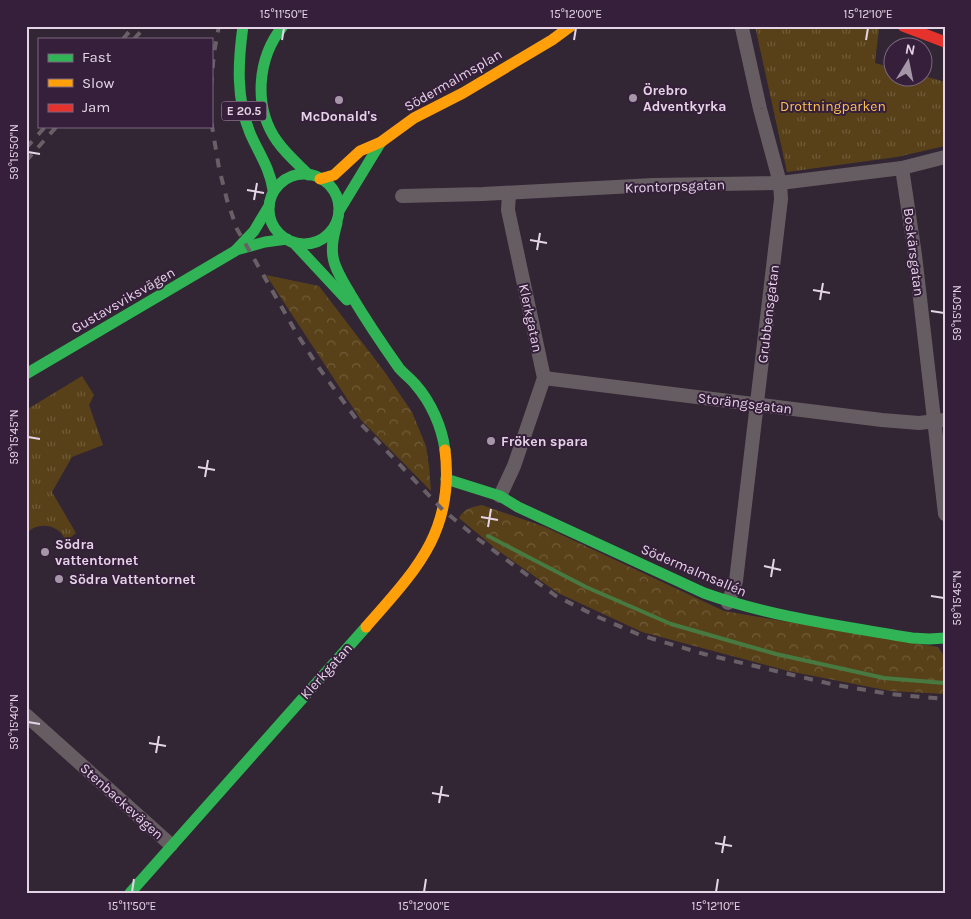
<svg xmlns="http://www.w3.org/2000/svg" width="971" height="919" font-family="Karla,sans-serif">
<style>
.forest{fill:url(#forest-crowns)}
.park{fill:url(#park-tufts)}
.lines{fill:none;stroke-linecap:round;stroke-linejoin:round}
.stream{stroke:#477940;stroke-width:4}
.street{stroke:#665d62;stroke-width:14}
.fast{stroke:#30b455;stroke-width:11}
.slow{stroke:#ff9f0a;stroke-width:11}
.jam{stroke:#e5322d;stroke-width:11}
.rail{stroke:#696067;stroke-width:4;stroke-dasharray:9 9;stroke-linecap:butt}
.ticks{fill:none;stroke:#e4d4e6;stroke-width:2}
.poi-dot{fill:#a697a8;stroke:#361f3a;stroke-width:2}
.labels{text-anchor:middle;stroke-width:4;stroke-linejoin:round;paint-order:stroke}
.shield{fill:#361f3a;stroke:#b09eb2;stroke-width:1}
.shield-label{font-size:12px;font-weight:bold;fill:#e4d4e6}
.street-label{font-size:14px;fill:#e4d4e6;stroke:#361f3a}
.poi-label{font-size:14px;font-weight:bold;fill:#e4d4e6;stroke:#361f3a;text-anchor:start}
.park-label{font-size:14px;fill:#fac152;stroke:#361f3a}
.neatline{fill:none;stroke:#e4d4e6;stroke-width:2}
.ticks-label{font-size:12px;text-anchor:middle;fill:#e4d4e6}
</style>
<defs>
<pattern id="forest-crowns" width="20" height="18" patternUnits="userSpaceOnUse" patternTransform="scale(1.25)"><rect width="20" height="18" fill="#584118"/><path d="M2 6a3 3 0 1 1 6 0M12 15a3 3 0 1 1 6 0" fill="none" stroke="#705c3a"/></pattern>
<pattern id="park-tufts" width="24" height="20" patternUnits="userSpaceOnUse" patternTransform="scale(1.25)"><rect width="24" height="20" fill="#584118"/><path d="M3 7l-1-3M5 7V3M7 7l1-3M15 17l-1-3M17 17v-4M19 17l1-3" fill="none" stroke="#705c3a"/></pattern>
</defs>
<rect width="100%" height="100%" fill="#322534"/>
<g class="forest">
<path d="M266 275 319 286 384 371 412 412 426 446 429 466 431 491 361 420Z"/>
<path d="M482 505 545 527 724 611 938 647 945 657V694L890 691 788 671 642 632 558 593 496 549 459 518C465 508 471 507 482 505Z"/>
</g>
<g class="park">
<path d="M755 26H875L879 28 875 63 893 68 894 78 924 76 945 82V146L897 157 787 172Z"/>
<path d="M82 376 94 395 89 405 103 445 72 457 52 492 76 533 66 541C64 538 62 533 59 531 49 523 34 524 26 534V410Z"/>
</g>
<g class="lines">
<path class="stream" d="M488 536 586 587 671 624 776 654 884 678 944 683"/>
<g class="street">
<path d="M902 168 915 255 945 514"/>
<path d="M402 196 483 194 653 185 780 183 902 168 945 157"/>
<path d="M544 378 882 420 919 423 945 420"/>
<path d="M500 496 514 466 544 378 508 210 509 193"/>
<path d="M728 603 736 581 781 199 780 183 760 109 742 28"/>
<path d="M26 715 171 845"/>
</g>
<g class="fast">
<path d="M243 26C238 62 236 99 250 133 258 152 270 168 273 190"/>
<path d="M283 26C257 58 253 107 277 141 286 154 298 164 309 175"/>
<circle cx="304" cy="209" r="35"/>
<path d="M339 211 381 142"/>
<path d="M337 223C334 234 331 245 333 257 335 270 344 283 351 295 366 320 382 344 399 368 404 374 410 378 415 384 431 402 442 427 445 450"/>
<path d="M293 242 347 300"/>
<path d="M236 250 265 242 287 239"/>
<path d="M26 374 235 251 254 231 269 206"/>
<path d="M446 479 500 496 518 507 704 593C771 617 842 626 912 638L929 639 945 638"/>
<path d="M130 893 366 627"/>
</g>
<g class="slow">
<path d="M320 179 334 175 360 151 381 142 414 118 463 93 552 40 571 26"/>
<path d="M366 627C416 570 455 531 445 450"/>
</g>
<path class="jam" d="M903 26 945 42"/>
<g class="rail">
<path d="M123 39 134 26"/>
<path d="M134 39 146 26"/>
<path d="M211 86 214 53 219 26"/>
<path d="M211 105V120L219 168 227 200 237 229 297 334 319 368 357 420 443 510 478 539 556 596 598 617 640 635 704 654 831 684 889 694 945 699"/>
<path d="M26 148 46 126"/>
<path d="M26 161 57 126"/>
</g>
</g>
<path class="ticks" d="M282 40 284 28M574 40 576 28M866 40 868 28M28 152 40 154M247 190 264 193M254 200 257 183M530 240 547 243M537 250 540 233M813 290 830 293M820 300 823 283M931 311 944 313M28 437 40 439M198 467 215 470M205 477 208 460M481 517 498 520M488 527 491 509M764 566 781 570M771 577 774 559M931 596 944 598M28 722 40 724M149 743 166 746M156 753 159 736M432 793 449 796M439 803 442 786M715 843 732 846M722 853 725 836M132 892 134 879M424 892 426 879M716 892 718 879"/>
<g class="poi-dot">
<circle cx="633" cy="98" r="5"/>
<circle cx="339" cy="100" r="5"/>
<circle cx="491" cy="441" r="5"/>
<circle cx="45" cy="552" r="5"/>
<circle cx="59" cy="579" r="5"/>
</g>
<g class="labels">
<rect class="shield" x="221.5" y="101.5" width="45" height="19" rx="4"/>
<g class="shield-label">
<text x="244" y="115">E 20.5</text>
</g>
<g class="street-label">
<text transform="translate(453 80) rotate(-30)" y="5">Södermalmsplan</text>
<text transform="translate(675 186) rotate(-2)" y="5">Krontorpsgatan</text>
<text transform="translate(914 252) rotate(83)" y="5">Boskärsgatan</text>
<text transform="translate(123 300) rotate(-30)" y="5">Gustavsviksvägen</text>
<text transform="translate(768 314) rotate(-83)" y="5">Grubbensgatan</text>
<text transform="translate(531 318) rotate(78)" y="5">Klerkgatan</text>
<text transform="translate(745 403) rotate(7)" y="5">Storängsgatan</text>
<text transform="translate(694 570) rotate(23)" y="5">Södermalmsallén</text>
<text transform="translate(326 671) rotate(-48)" y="5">Klerkgatan</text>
<text transform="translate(122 801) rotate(42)" y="5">Stenbackevägen</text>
</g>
<g class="poi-label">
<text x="643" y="95">Örebro<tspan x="643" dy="16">Adventkyrka</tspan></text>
<text x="339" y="121" text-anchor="middle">McDonald's</text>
<text x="501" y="446">Fröken spara</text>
<text x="55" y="549">Södra<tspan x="55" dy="16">vattentornet</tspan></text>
<text x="69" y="584">Södra Vattentornet</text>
</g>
<g class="park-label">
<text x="833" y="111">Drottningparken</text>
</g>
</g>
<rect width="971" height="919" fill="none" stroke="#361f3a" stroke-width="55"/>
<rect x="38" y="38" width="175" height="90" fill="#361f3a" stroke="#7c677f"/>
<rect x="48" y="54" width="25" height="8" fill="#30b455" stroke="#7c677f"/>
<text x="82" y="62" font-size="15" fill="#e4d4e6">Fast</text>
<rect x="48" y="79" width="25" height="8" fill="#ff9f0a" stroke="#7c677f"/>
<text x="82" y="88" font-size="15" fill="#e4d4e6">Slow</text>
<rect x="48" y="104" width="25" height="8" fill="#e5322d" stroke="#7c677f"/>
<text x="82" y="112" font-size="15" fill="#e4d4e6">Jam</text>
<g transform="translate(908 62) rotate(10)"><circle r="24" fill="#361f3a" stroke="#7c677f"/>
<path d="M0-4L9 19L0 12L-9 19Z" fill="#a697a8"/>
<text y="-8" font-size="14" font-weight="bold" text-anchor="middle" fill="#e4d4e6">N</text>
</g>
<rect x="28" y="28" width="916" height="864" class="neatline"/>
<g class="ticks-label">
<text x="284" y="18">15°11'50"E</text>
<text x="576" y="18">15°12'00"E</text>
<text x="868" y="18">15°12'10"E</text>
<text transform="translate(14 152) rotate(-90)" y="4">59°15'50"N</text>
<text transform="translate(957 313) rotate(-90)" y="4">59°15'50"N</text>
<text transform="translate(14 437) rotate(-90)" y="4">59°15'45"N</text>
<text transform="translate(957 598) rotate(-90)" y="4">59°15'45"N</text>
<text transform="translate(14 722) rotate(-90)" y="4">59°15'40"N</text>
<text x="132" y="910">15°11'50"E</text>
<text x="424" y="910">15°12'00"E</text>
<text x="716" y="910">15°12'10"E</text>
</g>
</svg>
